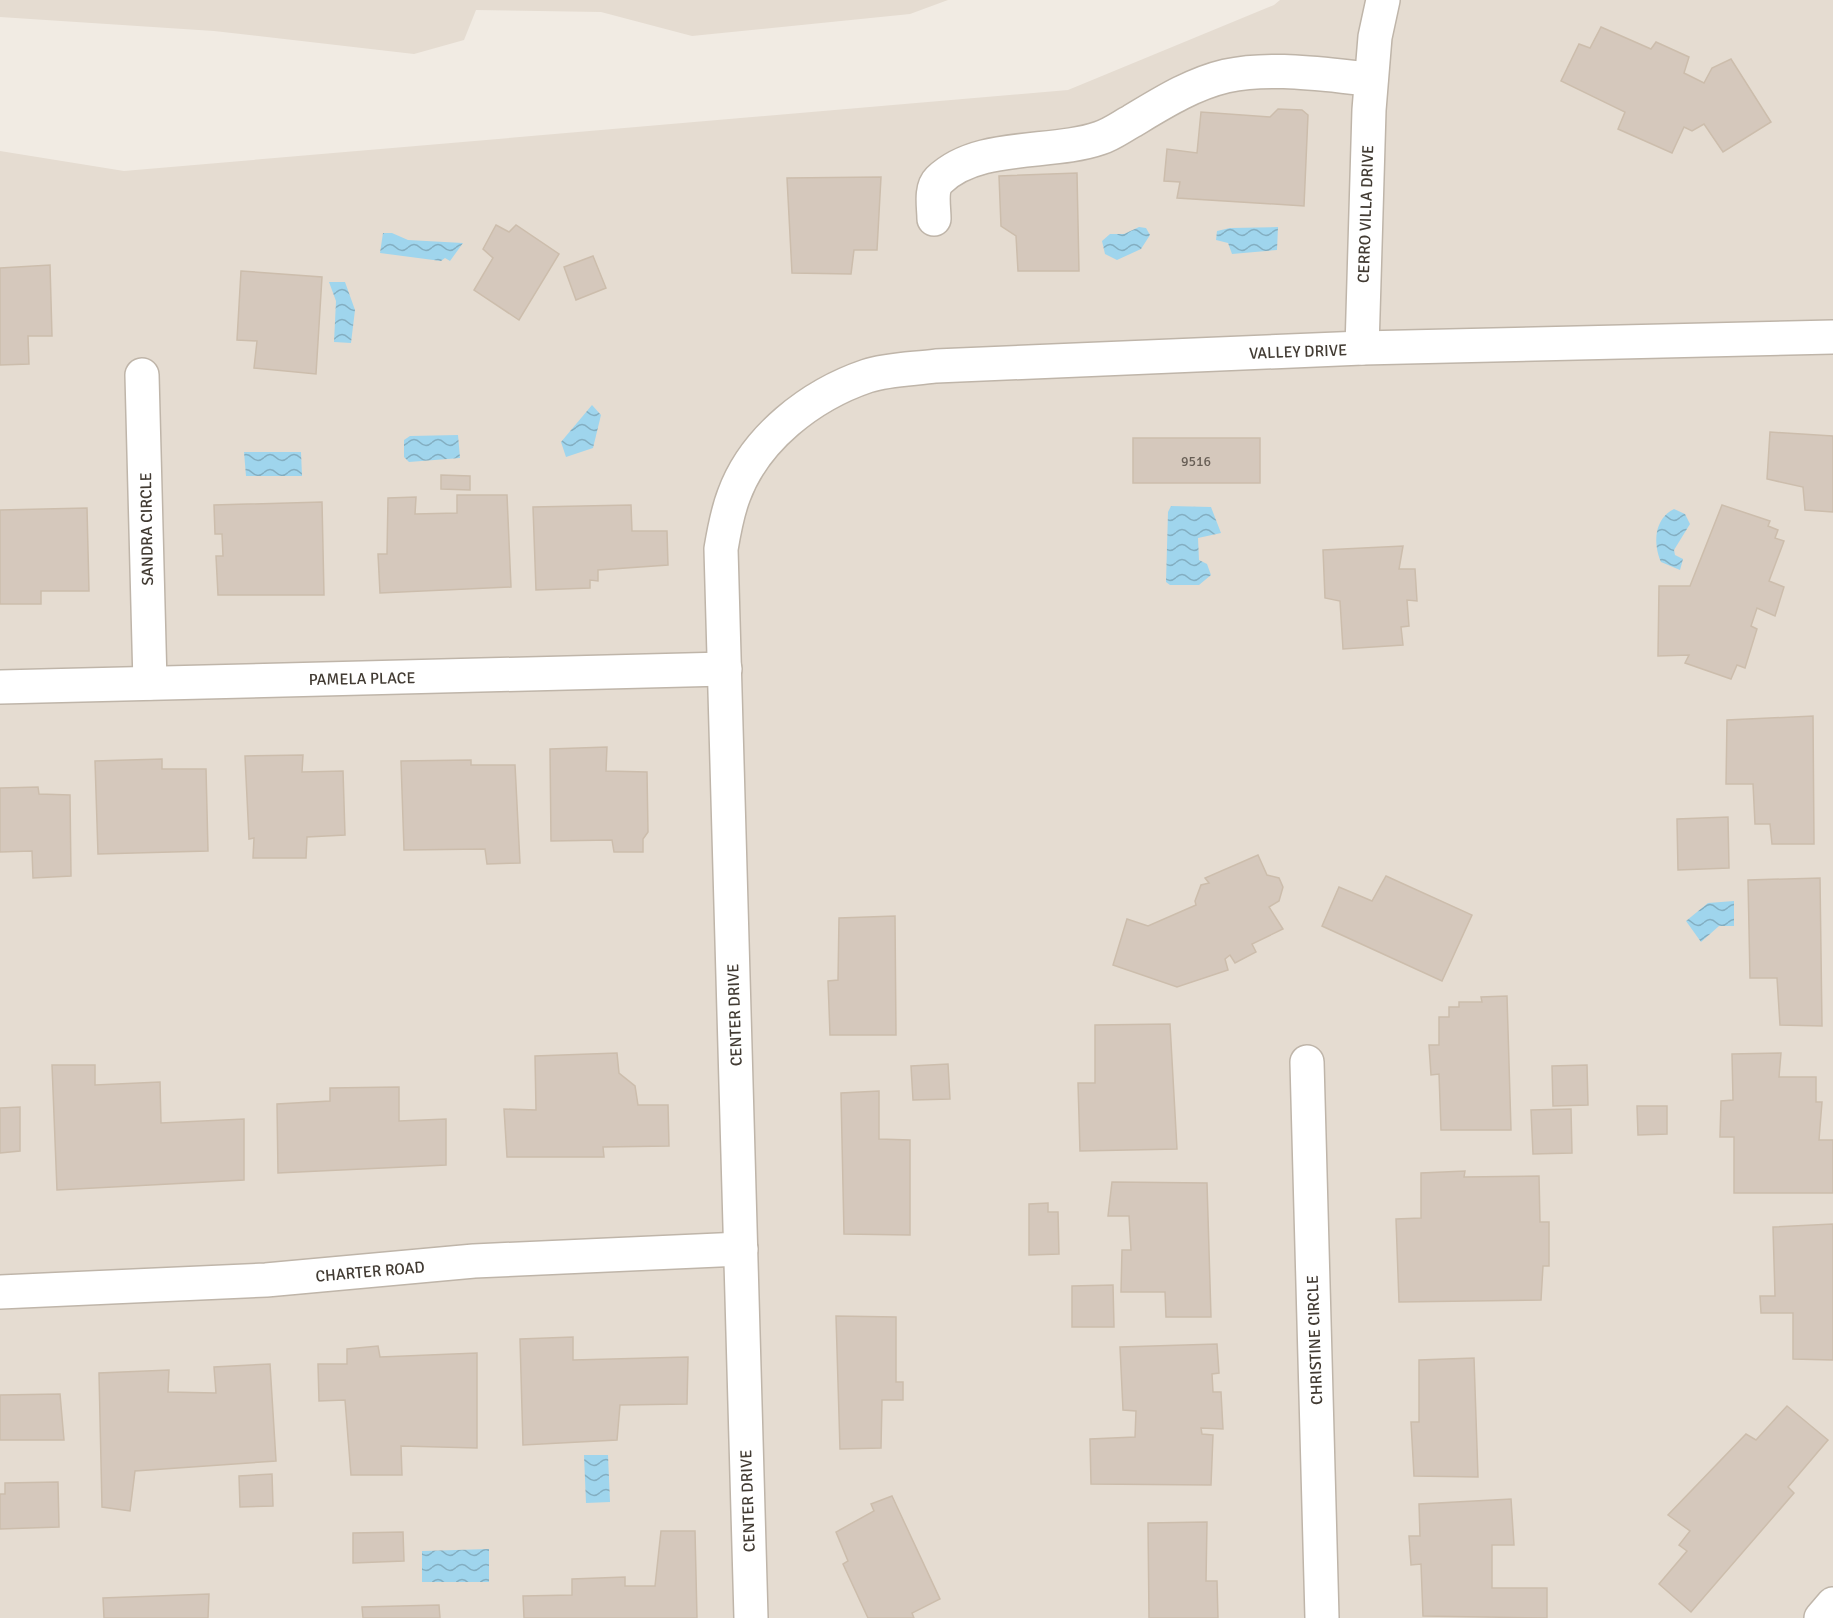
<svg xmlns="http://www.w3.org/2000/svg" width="1833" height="1618" font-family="Signika,sans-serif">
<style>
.residential{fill:#e5dcd1}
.water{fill:url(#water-waves)}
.building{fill:#d5c8bc;stroke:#ccbdac;stroke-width:1.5}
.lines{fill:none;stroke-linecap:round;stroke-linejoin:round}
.minor-casing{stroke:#bfb5a9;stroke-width:36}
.minor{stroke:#fff;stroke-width:33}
.labels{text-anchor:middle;stroke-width:4.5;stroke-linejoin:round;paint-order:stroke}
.number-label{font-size:14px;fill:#675e55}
.street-label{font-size:16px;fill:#423b33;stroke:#fff}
</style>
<defs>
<pattern id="water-waves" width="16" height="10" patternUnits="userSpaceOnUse" patternTransform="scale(1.5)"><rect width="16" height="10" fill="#9fd5ed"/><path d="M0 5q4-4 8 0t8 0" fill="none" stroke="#83aec1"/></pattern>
</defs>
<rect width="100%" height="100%" fill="#f1ebe3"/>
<g class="residential">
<path d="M0 0H948L910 14 692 36 601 12 476 10 464 40 414 54 214 31 0 17Z"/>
<path d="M1280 0H1833V1618H0V151L124 171 1068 90 1274 5Z"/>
</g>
<g class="water">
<path d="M1139 227 1146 228 1150 235 1141 249 1117 260 1105 254 1102 241 1110 234H1124Z"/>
<path d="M1278 227 1277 250 1232 254 1228 243 1216 240 1217 231 1230 228Z"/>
<path d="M383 233H392L408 240 463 243 450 261 445 258 441 261 380 253Z"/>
<path d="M329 282H345L355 310 351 343 334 342 336 301Z"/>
<path d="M592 405 601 415 593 448 566 457 561 442Z"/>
<path d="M458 435 460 458 409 462 404 457V440L410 436Z"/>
<path d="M244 452H301L302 476H246Z"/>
<path d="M1171 506 1211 507 1221 533 1198 538 1199 560 1207 564 1211 575 1199 585H1170L1166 582 1168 512Z"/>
<path d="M1674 509 1685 514 1690 524 1674 550 1675 555 1683 559 1680 570 1661 562C1653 543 1654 519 1674 509Z"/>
<path d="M1734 901V926H1719L1701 942 1686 921 1708 903Z"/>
<path d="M584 1455H608L610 1502 586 1503Z"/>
<path d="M489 1549V1582H422V1551Z"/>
</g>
<g class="building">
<path d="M1601 27 1651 49 1656 42 1689 57 1684 73 1704 83 1712 68 1731 59 1771 122 1723 152 1704 124 1692 131 1684 127 1672 153 1618 129 1625 112 1561 81 1579 44 1590 48Z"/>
<path d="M1278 109 1302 110 1308 115 1304 206 1177 198 1180 182 1164 181 1167 149 1197 153 1201 112 1270 117Z"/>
<path d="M1077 173 1079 271H1018L1016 236 1001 226 999 176Z"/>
<path d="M881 177 877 250H854L851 274 792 273 787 178Z"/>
<path d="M496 225 509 232 516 225 559 254 519 320 474 290 493 258 483 249Z"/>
<path d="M593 256 606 288 576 300 564 267Z"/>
<path d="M50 265 52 336H28L29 364 0 365V268Z"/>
<path d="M241 271 322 277 316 374 254 368 257 341 237 340Z"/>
<path d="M1770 432 1833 436V512L1805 510 1803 487 1767 479Z"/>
<rect x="1133" y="438" width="127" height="45"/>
<path d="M441 475 470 476V490L441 489Z"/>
<path d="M457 495H507L511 587 380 593 378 554H387L388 498 416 497 415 514 457 513Z"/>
<path d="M322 502 324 595H218L216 556H223L222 534H215L214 505Z"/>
<path d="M631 505 632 531H667L668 565 598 570V581L590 580V588L536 590 533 507Z"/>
<path d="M1722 505 1770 521 1768 526 1778 530 1775 538 1784 541 1769 581 1784 587 1775 616 1757 608 1751 626 1757 629 1745 668 1737 665 1731 679 1685 663 1689 655 1658 656 1659 586H1690Z"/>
<path d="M87 508 89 591H41V604H0V510Z"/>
<path d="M1403 546 1399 569H1415L1417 601 1407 600 1409 626 1401 627 1403 645 1343 649 1340 601 1325 598 1323 550Z"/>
<path d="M1813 716 1814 844H1772L1770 824H1755L1753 784H1726L1727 720Z"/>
<path d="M607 747 606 771 647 772 648 832 643 839V852H614L612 840 551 841 550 749Z"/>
<path d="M303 755 302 772 343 771 345 835 307 837 306 858H253L254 838 249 839 245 756Z"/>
<path d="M162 759V769H206L208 851 98 854 95 761Z"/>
<path d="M471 760V765H515L520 863 487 864 485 849 404 850 401 761Z"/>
<path d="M38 787 39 794 70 795 71 876 33 878 32 851 0 852V788Z"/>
<path d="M1728 817 1729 868 1678 870 1677 819Z"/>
<path d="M1258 855 1267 875 1279 878 1283 887 1279 901 1269 907 1283 929 1252 944 1256 952 1235 963 1230 955 1225 959 1228 970 1177 987 1113 965 1127 919 1148 926 1196 905 1195 901 1201 885 1209 883 1205 878Z"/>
<path d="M1386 876 1472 915 1442 981 1322 926 1339 887 1372 901Z"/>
<path d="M1820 878 1822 1026 1780 1025 1777 978H1750L1748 880Z"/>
<path d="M895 916 896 1035H830L828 981 838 980 839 918Z"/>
<path d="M1507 996 1511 1130H1441L1439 1074 1431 1075 1429 1045H1439V1017H1449V1007H1459V1002H1482L1481 997Z"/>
<path d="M1170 1024 1177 1149 1080 1151 1078 1083H1095V1025Z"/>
<path d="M617 1053 619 1073 635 1086 638 1105H668L669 1146 603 1147 604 1157H507L504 1109 536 1110 535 1056Z"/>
<path d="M1781 1053 1779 1077H1816V1102H1822L1819 1140H1833V1193H1734V1137H1720L1721 1101 1733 1100 1732 1054Z"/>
<path d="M948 1064 950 1099 913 1100 911 1066Z"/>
<path d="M52 1065H95V1085L160 1082 161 1123 244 1119V1180L57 1190Z"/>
<path d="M1587 1065 1588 1105 1553 1106 1552 1066Z"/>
<path d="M399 1087V1121L446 1119V1165L278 1173 277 1104 330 1101V1088Z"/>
<path d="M879 1091V1139L910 1140V1235L844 1234 841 1093Z"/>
<path d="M1637 1106H1667V1134L1638 1135Z"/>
<path d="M20 1107V1151L0 1153V1108Z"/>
<path d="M1571 1109 1572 1153 1533 1154 1531 1110Z"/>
<path d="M1465 1171 1464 1177 1539 1176 1540 1222H1549V1266H1543L1541 1300 1399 1302 1396 1219 1421 1218V1173Z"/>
<path d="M1112 1182 1207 1183 1211 1317H1166L1165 1292H1121L1122 1250H1131L1129 1216H1108Z"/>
<path d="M1048 1203V1212H1058L1059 1254 1029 1255V1204Z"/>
<path d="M1833 1224V1360L1793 1359V1313H1761L1760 1296H1775L1773 1227Z"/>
<path d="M1113 1285 1114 1327H1072V1286Z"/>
<path d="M836 1316 896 1317V1382H903V1400H882L881 1448 840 1449Z"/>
<path d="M573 1337V1360L688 1357 687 1404 620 1405 617 1440 523 1445 520 1339Z"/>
<path d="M1217 1344 1219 1373 1212 1374 1213 1392H1221L1223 1429 1201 1428 1202 1434 1213 1435 1211 1485 1091 1484 1090 1439 1135 1437 1136 1411 1123 1410 1120 1347Z"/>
<path d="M378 1346 380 1357 477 1353V1448L401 1446 402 1475H351L345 1400 319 1401 318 1364H347V1349Z"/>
<path d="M1474 1358 1478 1477 1414 1476 1411 1422H1419V1360Z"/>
<path d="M270 1364 276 1461 135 1471 130 1511 102 1507 99 1373 169 1370 168 1392 216 1393 214 1367Z"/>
<path d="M60 1394 64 1440H0V1395Z"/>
<path d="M1787 1406 1828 1440 1788 1487 1794 1493 1691 1612 1659 1584 1687 1551 1679 1545 1690 1531 1668 1515 1746 1434 1756 1440Z"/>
<path d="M272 1474 273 1506 240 1507 239 1476Z"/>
<path d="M58 1482 59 1527 0 1529V1494H5V1483Z"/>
<path d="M892 1496 940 1599 912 1613 914 1618H868L843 1564 848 1561 836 1532 874 1511 871 1504Z"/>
<path d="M1511 1499 1514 1545H1492V1588H1547V1618L1423 1616 1421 1564 1411 1565 1409 1536H1420L1419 1504Z"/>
<path d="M1207 1522 1206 1581H1217L1218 1618H1149L1148 1523Z"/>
<path d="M661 1531H695L697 1618H524L523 1596 572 1595V1579L625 1577V1586H655Z"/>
<path d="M403 1532 404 1561 353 1563V1533Z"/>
<path d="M209 1594 208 1618H104L103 1598Z"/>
<path d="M439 1605 440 1618H363L362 1607Z"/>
</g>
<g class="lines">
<defs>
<g id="minor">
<path d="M934 219C934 207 930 189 939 180 978 142 1052 155 1100 138 1112 134 1121 127 1132 121 1162 103 1192 84 1226 76 1273 66 1324 75 1371 79"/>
<path d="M1362 348 1369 110 1375 37 1383 0"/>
<path d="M142 375 150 683"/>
<path d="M0 687 725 669"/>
<path d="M1307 1062 1322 1618"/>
<path d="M0 1292 266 1280 474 1261 741 1249"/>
<path d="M751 1618 721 549C724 531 727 513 734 495 755 438 811 395 867 376 888 369 914 369 936 366L1362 348 1833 337"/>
<path d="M1821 1618 1833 1604"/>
</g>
</defs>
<use href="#minor" class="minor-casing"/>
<use href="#minor" class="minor"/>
</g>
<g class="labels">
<g class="number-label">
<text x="1196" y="466">9516</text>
</g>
<g class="street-label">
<text transform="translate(1365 214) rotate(-88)" y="6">CERRO VILLA DRIVE</text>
<text transform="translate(1298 351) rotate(-2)" y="6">VALLEY DRIVE</text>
<text transform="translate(146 529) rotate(-91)" y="6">SANDRA CIRCLE</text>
<text transform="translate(362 678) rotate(-1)" y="6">PAMELA PLACE</text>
<text transform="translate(734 1015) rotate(-92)" y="6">CENTER DRIVE</text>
<text transform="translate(370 1271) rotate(-5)" y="6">CHARTER ROAD</text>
<text transform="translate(1314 1340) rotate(-92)" y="6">CHRISTINE CIRCLE</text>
<text transform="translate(747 1501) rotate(-92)" y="6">CENTER DRIVE</text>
</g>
</g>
</svg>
